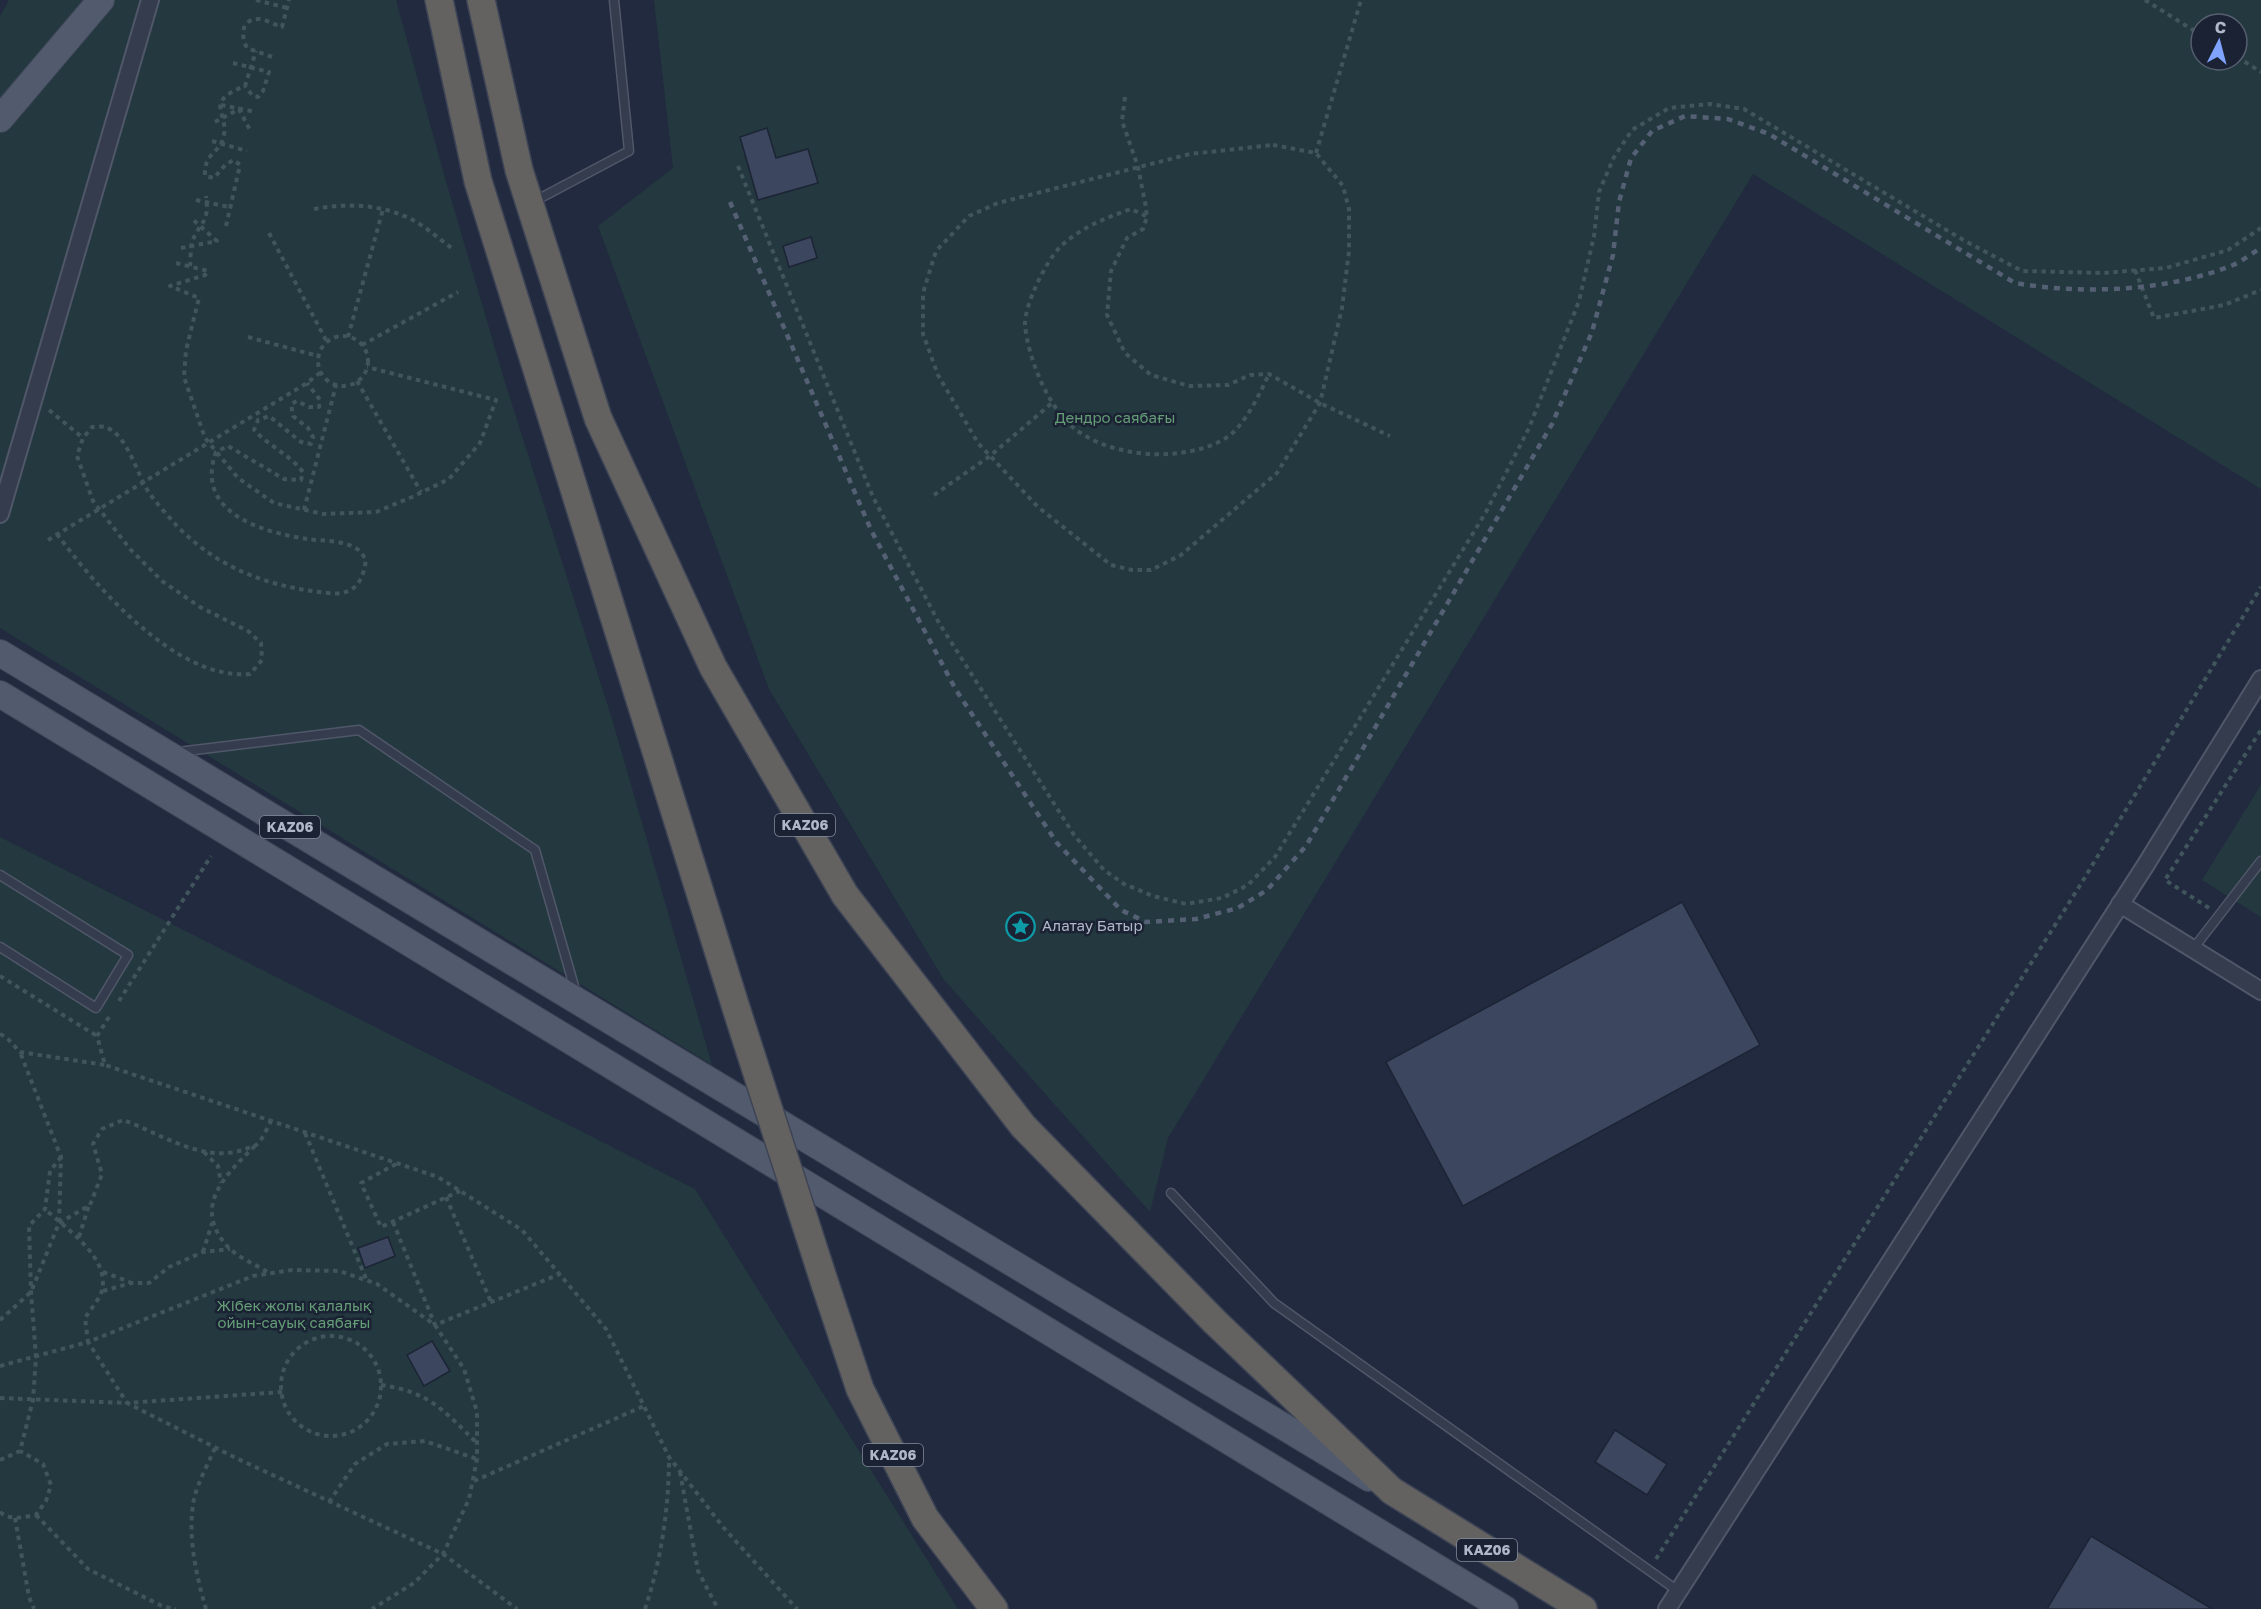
<svg xmlns="http://www.w3.org/2000/svg" width="2261" height="1609" font-family="'Golos Text',sans-serif">
<style>
.green{fill:#23393f;fill-rule:evenodd}
.building{fill:#3c465e;stroke:#1c2435;stroke-width:1.5}
.lines{fill:none;stroke-linecap:round;stroke-linejoin:round}
.service-casing{stroke:#505769;stroke-width:11}
.minor-casing{stroke:#505769;stroke-width:20}
.primary-casing{stroke:#3e4557;stroke-width:28}
.trunk-casing{stroke:#3d4456;stroke-width:30}
.path{stroke:#40565c;stroke-width:4;stroke-dasharray:4.5 4.5;stroke-linecap:butt}
.service{stroke:#353c4e;stroke-width:8}
.minor{stroke:#353c4e;stroke-width:16}
.primary{stroke:#525b6e;stroke-width:26}
.trunk{stroke:#646260;stroke-width:27}
.rail{stroke:#566075;stroke-width:4.5;stroke-dasharray:6 6;stroke-linecap:butt}
.trunk-bridge-casing{stroke:#3d4456;stroke-width:30;stroke-linecap:butt}
.trunk-bridge{stroke:#646260;stroke-width:27}
.labels{text-anchor:middle;stroke-width:5;stroke-linejoin:round;paint-order:stroke}
.shield{fill:#1a2233;stroke:#838a9c;stroke-width:1.5}
.shield-label{font-size:14px;font-weight:bold;fill:#b0b7c9}
.park-label{font-size:15px;fill:#659d77;stroke:#1a2233}
.poi-label{font-size:15px;fill:#b0b7c9;stroke:#1a2233;text-anchor:start}
</style>
<rect width="100%" height="100%" fill="#212a3e"/>
<g class="green">
<path d="M9 0H396L445 178 504 379 612 719 712 1065 0 628V16Z"/>
<path d="M654 0H2261V489L1753 174 1168 1138 1150 1212 944 980 769 689 598 226 673 168ZM2201 24H2237V60H2201Z"/>
<path d="M2261 785V917L2202 880Z"/>
<path d="M0 837 695 1189 958 1609H0Z"/>
</g>
<g class="building">
<path d="M767 128 776 158 808 149 818 183 758 200 740 137Z"/>
<path d="M811 237 817 258 789 267 783 246Z"/>
<path d="M1682 902 1760 1045 1463 1206 1386 1062Z"/>
<path d="M388 1237 395 1256 365 1268 358 1248Z"/>
<path d="M432 1341 450 1371 424 1386 407 1355Z"/>
<path d="M1615 1430 1667 1464 1647 1495 1595 1462Z"/>
<path d="M2091 1536 2212 1609H2047Z"/>
</g>
<g class="lines">
<defs>
<g id="service">
<path d="M533 202 629 151 614 0"/>
<path d="M178 752 359 730 535 850 576 993"/>
<path d="M0 875 128 955 96 1008 0 947"/>
<path d="M2193 949 2261 861"/>
<path d="M1171 1193 1274 1303 1678 1591"/>
</g>
<g id="minor">
<path d="M0 514 150 0"/>
<path d="M2120 904 2261 991"/>
<path d="M1667 1609 2145 866 2261 679"/>
</g>
<g id="primary">
<path d="M0 119 101 0"/>
<path d="M0 653 1369 1478"/>
<path d="M0 694 1505 1609"/>
</g>
<g id="trunk">
<path d="M439 0 478 181 737 1011"/>
<path d="M481 0 519 170 598 418 713 667 845 895 1023 1126 1215 1322 1392 1491 1583 1609"/>
<path d="M825 1284 860 1389 925 1518 994 1609"/>
</g>
</defs>
<use href="#service" class="service-casing"/>
<use href="#minor" class="minor-casing"/>
<use href="#primary" class="primary-casing"/>
<use href="#trunk" class="trunk-casing"/>
<g class="path">
<path d="M256 0 287 8"/>
<path d="M2145 0 2201 35"/>
<path d="M272 57 247 48C241 37 240 19 259 19 265 19 275 25 282 27L289 0"/>
<path d="M2237 57 2261 72"/>
<path d="M233 63 269 72 263 91 258 97 253 96 245 86"/>
<path d="M1125 97 1122 121 1138 167 1145 202 1147 217 1143 229 1127 238 1111 271 1107 315 1125 353 1151 375 1189 386 1228 385 1250 375 1269 374 1320 403 1390 436"/>
<path d="M221 105 256 112"/>
<path d="M215 122 239 109 250 130"/>
<path d="M212 141 247 151"/>
<path d="M1273 145 1316 153 1343 186 1349 209V251L1342 308 1320 403 1277 473 1181 555 1151 570H1132L1111 565 1038 507 978 443 938 375 923 334V293L936 251 969 216 998 203 1190 154Z"/>
<path d="M1316 153 1361 0"/>
<path d="M738 166 873 497 939 623 1074 835 1104 870 1124 884 1153 896 1186 904 1222 898 1248 885 1275 857 1486 512 1529 428 1579 301 1594 236 1599 192 1614 157 1632 130 1669 108 1710 104 1744 109 1965 241 2022 271 2103 273 2166 268 2228 250 2261 228"/>
<path d="M196 200 229 207"/>
<path d="M314 209C347 203 380 204 411 219 425 226 439 239 453 249"/>
<path d="M1146 216 1131 209C1105 218 1080 228 1060 247 1046 261 1024 306 1025 325 1028 359 1050 413 1079 432 1104 449 1140 456 1170 454 1191 452 1213 448 1230 435 1246 423 1261 391 1269 374"/>
<path d="M226 226 240 165 234 160 226 164 214 178 205 176C204 152 218 155 223 139 231 113 201 103 245 86L256 51"/>
<path d="M269 233 327 342"/>
<path d="M181 248 217 241 191 218"/>
<path d="M176 263 208 271 205 275 170 286 199 298 186 350 184 377 205 438 238 478 274 503 323 514 376 512 412 497 449 479 480 443 496 400 367 367"/>
<path d="M190 266C191 259 190 249 192 242 200 221 210 223 206 196"/>
<path d="M2135 270 2154 318 2224 305 2261 290"/>
<circle cx="343" cy="361" r="25"/>
<path d="M248 337 318 356"/>
<path d="M348 337 383 209"/>
<path d="M362 345 458 292"/>
<path d="M357 381 421 492"/>
<path d="M49 410 83 438"/>
<path d="M934 495 990 456 1052 403"/>
<path d="M304 510 336 385"/>
<path d="M57 534C96 587 177 681 250 674L262 660 261 643 248 631 200 607 162 581 130 549 93 501 77 456 83 438 92 427C95 427 102 426 105 427 128 434 137 476 150 494 158 505 168 516 177 526 219 569 269 587 328 593 354 596 363 583 366 559 363 556 361 551 357 549 344 540 322 541 307 539 261 532 194 512 216 452L228 446 284 479 301 480 303 472C289 454 269 446 254 430L258 420 269 416 301 442 311 444 313 437 308 428 293 416 291 404 297 401 309 407H319L320 400 307 383"/>
<path d="M48 540 307 383 321 372"/>
<path d="M2209 908 2165 880 2261 730"/>
<path d="M0 976 97 1036"/>
<path d="M119 1001 211 856"/>
<path d="M109 1017 97 1036 105 1065 438 1177 522 1230 606 1329 669 1457 723 1527 797 1609"/>
<path d="M0 1034 6 1037 20 1052 105 1065"/>
<path d="M305 1133 367 1281"/>
<path d="M255 1146C224 1176 191 1208 229 1248 239 1258 257 1265 269 1273"/>
<path d="M204 1152 218 1166 221 1183"/>
<path d="M396 1164 361 1183 381 1227 460 1191"/>
<path d="M446 1197 491 1302"/>
<path d="M393 1222 435 1325 560 1274"/>
<path d="M59 1223 90 1205 102 1174 93 1144 102 1129 123 1120C160 1133 201 1163 243 1150 247 1148 253 1147 256 1145 262 1141 267 1128 271 1121"/>
<path d="M79 1237 89 1205"/>
<path d="M203 1252 212 1223"/>
<path d="M103 1272 130 1282"/>
<path d="M103 1291 131 1283H149L169 1267 203 1252 230 1249"/>
<path d="M0 1320 31 1292 59 1223 61 1157 20 1052"/>
<circle cx="331" cy="1386" r="50"/>
<path d="M0 1366 88 1342 85 1318C90 1310 100 1299 102 1290 110 1257 65 1228 45 1209"/>
<path d="M381 1385C430 1392 444 1411 477 1443"/>
<path d="M282 1392 127 1403 88 1342 253 1276 292 1270 339 1271 377 1284 435 1325 464 1369 477 1412V1459L469 1499 443 1554 414 1583 372 1609"/>
<path d="M0 1398 127 1403 236 1458 443 1554 517 1609"/>
<path d="M0 1460 20 1451 33 1400 36 1357 31 1292 29 1226 45 1209 50 1171 61 1157"/>
<path d="M680 1472 698 1571 718 1609"/>
<path d="M474 1481 644 1406"/>
<path d="M329 1502 355 1464 387 1444 425 1441 477 1459"/>
<path d="M0 1512C11 1521 23 1517 36 1515L46 1501 51 1485 43 1464 20 1451"/>
<path d="M36 1515 88 1569 164 1607 176 1609"/>
<path d="M15 1518 29 1597 34 1609"/>
<path d="M1656 1559 2079 887 2261 587"/>
<path d="M206 1609C196 1575 187 1534 194 1499 198 1482 208 1464 215 1448"/>
<path d="M645 1609C661 1561 669 1508 669 1457"/>
</g>
<use href="#service" class="service"/>
<use href="#minor" class="minor"/>
<use href="#primary" class="primary"/>
<use href="#trunk" class="trunk"/>
<path class="rail" d="M730 202 871 530 956 690 1057 843 1121 910 1146 922 1196 919 1238 908 1267 890 1306 846 1552 424 1592 332 1613 255 1619 202 1631 158 1652 131 1685 116 1728 119 1769 134 2015 283C2084 295 2169 291 2233 265 2243 261 2252 253 2261 248"/>
<defs>
<path id="trunk-bridge" d="M737 1011 825 1284"/>
</defs>
<use href="#trunk-bridge" class="trunk-bridge-casing"/>
<use href="#trunk-bridge" class="trunk-bridge"/>
</g>
<defs>
<symbol id="sight-ring" viewBox="-11 -11 22 22"><circle r="9.5" fill="#1a2233" stroke="#0f9aa8" stroke-width="1.5"/><path d="M0-6L1.8-2.2L6-1.7L2.9 1.2L3.7 5.4L0 3.3L-3.7 5.4L-2.9 1.2L-6-1.7L-1.8-2.2Z" fill="#0f9aa8"/></symbol>
</defs>
<g fill-rule="evenodd">
<use href="#sight-ring" x="1004" y="910" width="33" height="33"/>
</g>
<g class="labels">
<g class="shield">
<rect x="775" y="814" width="60" height="22" rx="4.5"/>
<rect x="260" y="816" width="60" height="22" rx="4.5"/>
<rect x="863" y="1444" width="60" height="22" rx="4.5"/>
<rect x="1457" y="1539" width="60" height="22" rx="4.5"/>
</g>
<g class="shield-label">
<text x="805" y="830">KАZ06</text>
<text x="290" y="832">KАZ06</text>
<text x="893" y="1460">KАZ06</text>
<text x="1487" y="1555">KАZ06</text>
</g>
<g class="park-label">
<text x="1115" y="423">Дендро саябағы</text>
<text x="294" y="1311">Жібек жолы қалалық<tspan x="294" dy="17">ойын-сауық саябағы</tspan></text>
</g>
<g class="poi-label">
<text x="1042" y="931">Алатау Батыр</text>
</g>
</g>
<g transform="translate(2219 42) rotate(6)"><circle r="28" fill="#1a2233" stroke="#565e6f" stroke-width="1.5"/>
<path d="M0-4.5L10 22L0 15L-10 22Z" fill="#7fa3ff"/>
<text y="-9" font-size="16" font-weight="bold" text-anchor="middle" fill="#b0b7c9">С</text>
</g>
</svg>
